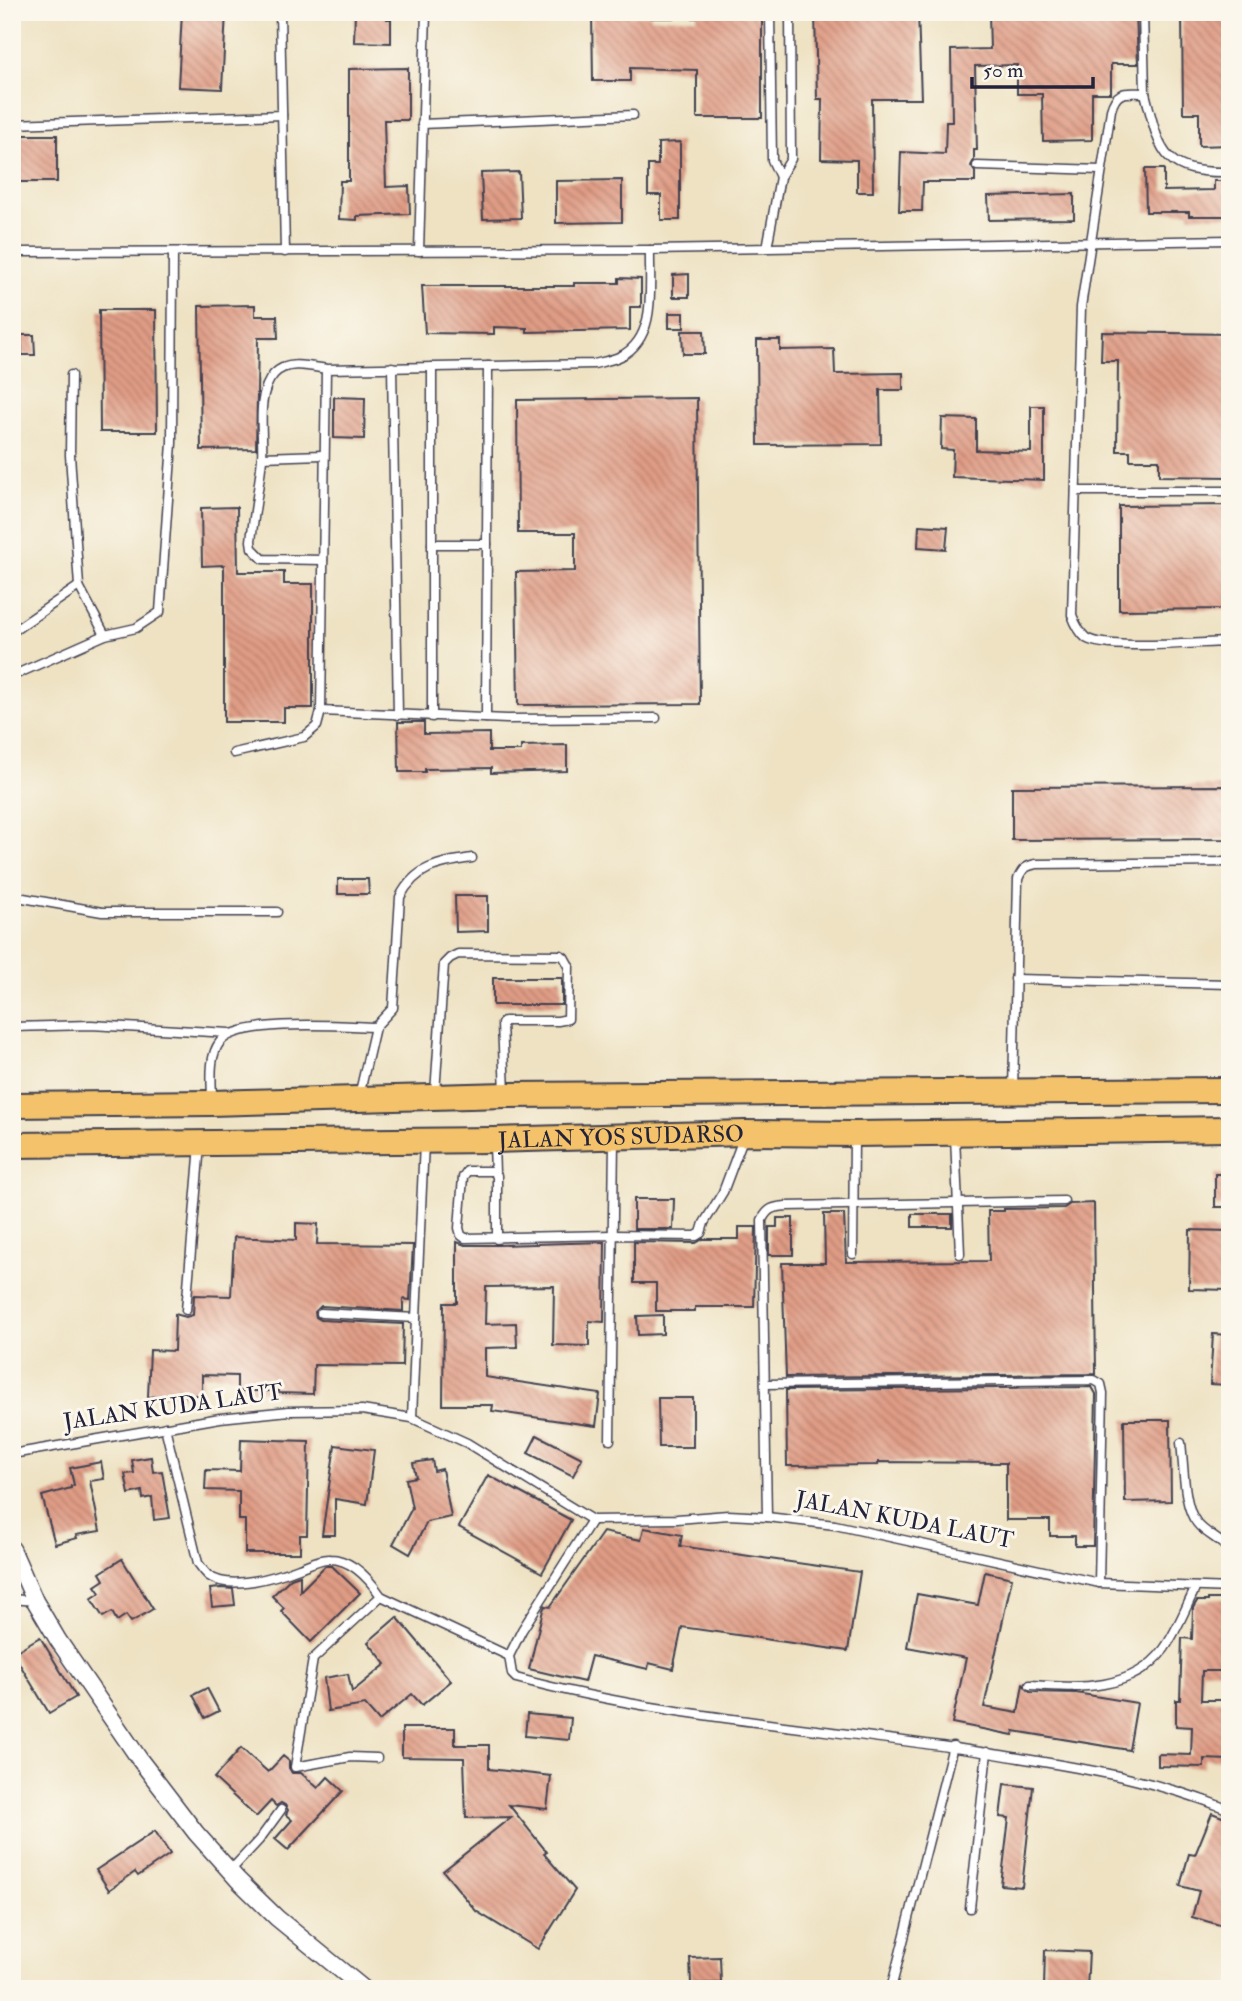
<svg xmlns="http://www.w3.org/2000/svg" width="1242" height="2001" font-family="'IM FELL Double Pica',serif">
<style>
.building{fill:url(#building-back-hatch)}
.lines{fill:none;stroke-linecap:round;stroke-linejoin:round}
.lane-casing{stroke:#413f4f;stroke-width:11}
.street-casing{stroke:#413f4f;stroke-width:19}
.primary-casing{stroke:#413f4f;stroke-width:28}
.lane{stroke:#fff;stroke-width:8}
.street{stroke:#fff;stroke-width:16}
.primary{stroke:#f3c26a;stroke-width:24}
.labels{text-anchor:middle;stroke-width:6;stroke-linejoin:round;paint-order:stroke}
.street-label{font-size:23px;fill:#22223b;stroke:#fbf7ec}
</style>
<defs>
<pattern id="building-back-hatch" width="6" height="6" patternUnits="userSpaceOnUse" patternTransform="scale(1.75)"><rect width="6" height="6" fill="#e09c85"/><path d="M-1 5l2 2M0 0l6 6M5-1l2 2" fill="none" stroke="#b57f6e"/></pattern>
</defs>
<rect width="100%" height="100%" fill="#fbf7ec"/>
<filter id="ink" filterUnits="userSpaceOnUse"><feTurbulence type="fractalNoise" baseFrequency=".0143" numOctaves="2"/><feDisplacementMap in="SourceGraphic" scale="14" xChannelSelector="R" yChannelSelector="G"/><feConvolveMatrix kernelMatrix="1 2 1 2 8 2 1 2 1" color-interpolation-filters="sRGB"/></filter>
<filter id="wash" filterUnits="userSpaceOnUse"><feTurbulence type="fractalNoise" baseFrequency=".00686" numOctaves="4" result="noise"/><feDisplacementMap in="SourceGraphic" scale="28" xChannelSelector="R" yChannelSelector="G"/><feGaussianBlur stdDeviation="1.57" result="paint"/><feColorMatrix in="noise" values="0 0 0 0 0 0 0 0 0 0 0 0 0 0 0 0 0 1.4 0 .05"/><feComposite in="paint" operator="in"/></filter>
<g filter="url(#wash)">
<rect width="100%" height="100%" fill="#eee2c3"/>
<g id="blocks">
<g class="building">
<path d="M182 12H226L222 89 178 87Z"/>
<path d="M355 12H387V19H391V43L354 42Z"/>
<path d="M592 12H630V15H651V18H697V12H762V118H697V70L630 68V81H593Z"/>
<path d="M815 12H918L921 99H872L873 192H857V160L821 159 822 99H817Z"/>
<path d="M989 12H1136L1138 64H1111V93H1092V140L1043 141 1042 94H1017V65L975 66 977 150H974V160L971 166 975 172V182H923L922 211H899L901 152 945 154 946 122H952L951 50 990 49Z"/>
<path d="M1182 12H1230V145L1199 146V113H1183Z"/>
<path d="M408 68V120H384L386 187 409 186 410 214 357 216V220L339 219 340 181H349V69Z"/>
<rect x="12" y="135" width="45" height="47"/>
<path d="M680 142V220H661V195H648V165H658V143Z"/>
<path d="M1145 169H1164V191L1214 190V181H1230V216H1189V212H1146Z"/>
<path d="M519 172 521 218 483 219 481 173Z"/>
<path d="M622 180V222L556 223V181Z"/>
<path d="M1074 194V219L989 220 988 196Z"/>
<path d="M689 274V297H673V275Z"/>
<path d="M619 278 641 279V307H630V330L527 332V328L494 327V334L425 333 422 286H574V283H619Z"/>
<path d="M255 305V316H277L278 338H258L256 449 201 450 199 306Z"/>
<path d="M99 310H156L157 432H100Z"/>
<rect x="669" y="313" width="15" height="15"/>
<path d="M682 331H704L705 354H683Z"/>
<path d="M1102 332 1230 334V477L1159 476V460H1130V451H1117L1118 361H1101Z"/>
<path d="M21 335H34L35 355H22Z"/>
<path d="M757 340H780V350L834 349 835 374 903 373V390H880L881 444 758 445Z"/>
<path d="M334 397 365 398 364 439 334 438Z"/>
<path d="M697 398 700 704 518 705 516 572 575 571V533H518L517 400Z"/>
<path d="M1031 406H1044V480L952 477 953 450 941 449 942 418 976 419V450L1031 452Z"/>
<path d="M1230 505V609L1119 610V506Z"/>
<path d="M237 507 238 572H284V584H313V708H284V722H224V565L202 566 201 508Z"/>
<path d="M919 525 948 527 946 549 918 547Z"/>
<path d="M398 722H424V734L489 733V751H521V746L567 745V771L491 773V768L425 769V772H399Z"/>
<path d="M1230 786V839L1012 840V787Z"/>
<path d="M338 879H368L369 894H338Z"/>
<path d="M455 896H488V931L456 932Z"/>
<rect x="493" y="978" width="69" height="27"/>
<rect x="1215" y="1174" width="15" height="33"/>
<path d="M634 1199H674L673 1229H634Z"/>
<path d="M1094 1203 1096 1374 786 1377 782 1263H825L824 1214H844L846 1262 989 1261 988 1211H1004V1209L1064 1208 1070 1204Z"/>
<rect x="912" y="1214" width="40" height="13"/>
<path d="M777 1218H793V1255H769V1227H777Z"/>
<path d="M296 1223 318 1224 317 1244 413 1245 410 1300 403 1299V1311L321 1306 315 1312 316 1317 321 1320 403 1324 402 1366 314 1365 313 1394 278 1393V1391H237V1376L202 1375V1395L148 1397 150 1350 174 1351 175 1314 186 1317 193 1315 194 1295 231 1296 234 1237 296 1240Z"/>
<path d="M739 1227H756L754 1307H695V1311H656V1283H634V1242L696 1243 703 1239H739Z"/>
<path d="M1190 1230 1230 1231V1290L1189 1289Z"/>
<path d="M457 1242 465 1245H498L605 1242 604 1322 589 1321V1346L553 1345 554 1286 486 1287 485 1324 516 1323 517 1347 485 1348V1377L600 1394 596 1426 492 1411 493 1405H443L444 1303H457Z"/>
<path d="M663 1315V1334L638 1335 637 1316Z"/>
<path d="M1213 1334 1230 1335V1385L1210 1384Z"/>
<path d="M1092 1387 1096 1394 1093 1546H1075V1536H1050V1520H1006V1463L878 1462V1465L787 1466 786 1390Z"/>
<path d="M658 1398H693V1447H659Z"/>
<path d="M1124 1420H1170L1171 1501 1125 1502Z"/>
<path d="M537 1435 582 1458 573 1476 528 1453Z"/>
<path d="M241 1439 309 1441 307 1535H300V1553H245V1520H239V1491L205 1490 206 1470 240 1471Z"/>
<path d="M335 1445 374 1450 367 1504 335 1499V1535H322Z"/>
<path d="M151 1457 153 1472 162 1471 170 1518 154 1520 152 1497 143 1499 142 1491 129 1494 125 1474 134 1473 132 1460Z"/>
<path d="M432 1460 434 1471 442 1469 451 1517 427 1522 410 1554 393 1544 412 1508 406 1479 416 1477 413 1463Z"/>
<path d="M101 1462 104 1479 90 1481 100 1531 76 1535 77 1538 55 1544 42 1496 71 1488V1486L74 1485 70 1468Z"/>
<path d="M488 1475 571 1520 542 1573 459 1527Z"/>
<path d="M644 1528 682 1535 680 1546 860 1572 848 1651 682 1627 673 1669 649 1663 648 1669 591 1656 584 1682 529 1669 543 1610 545 1606 550 1607 603 1532 641 1540Z"/>
<path d="M122 1559 153 1609 131 1622 126 1615 117 1621 112 1612 103 1617 91 1599 100 1593 95 1586 104 1580 100 1573Z"/>
<path d="M325 1566H332L360 1593 311 1642 281 1611 284 1608 272 1596 291 1578 300 1575V1591Z"/>
<path d="M985 1572 1012 1578 984 1707 1018 1713 1023 1684 1030 1692 1076 1693 1137 1703 1129 1750 1014 1731 1013 1735 952 1723 966 1658 907 1647 917 1594 978 1605Z"/>
<path d="M221 1588 233 1589 235 1605 212 1607 210 1589Z"/>
<path d="M1208 1599H1229L1230 1671H1202L1201 1700H1230V1760L1204 1759V1767L1158 1766V1754L1191 1755 1192 1727 1176 1726V1700H1180L1182 1638 1192 1639 1193 1608 1197 1601H1208Z"/>
<path d="M397 1617 451 1681 422 1705 412 1694 379 1721 365 1705 328 1711 324 1678 348 1674 352 1692 386 1664 368 1642Z"/>
<path d="M40 1637 76 1697 49 1713 13 1653Z"/>
<path d="M207 1688 219 1711 205 1718 193 1695Z"/>
<path d="M527 1714 571 1718 569 1740 525 1736Z"/>
<path d="M402 1728H455V1745H489V1769L551 1776 547 1809 509 1805 547 1852 544 1854 575 1890 538 1949 476 1911 443 1871 511 1817 466 1818 464 1758 402 1757Z"/>
<path d="M241 1748 268 1772 283 1756 289 1761V1768L292 1773H301L318 1788 328 1777 343 1791 288 1850 275 1839 292 1820 286 1815 288 1810 285 1805 281 1803 276 1806 271 1801 256 1817 214 1778Z"/>
<path d="M1004 1784 1033 1787 1022 1887 1001 1885 1009 1818 1000 1817Z"/>
<path d="M1212 1813 1230 1820V1928L1192 1917 1199 1891 1180 1886 1189 1854 1195 1855Z"/>
<path d="M155 1831 170 1854 138 1876 135 1872 109 1890 96 1870Z"/>
<path d="M1045 1950 1089 1952 1087 1989H1044Z"/>
<path d="M720 1957 721 1983 691 1984 690 1958Z"/>
</g>
</g>
</g>
<g filter="url(#ink)">
<use href="#blocks" fill-opacity="0" stroke="#413f4f" stroke-width="2"/>
<g class="lines">
<defs>
<g id="lane">
<path d="M280 12 285 252"/>
<path d="M770 12 772 160 780 177"/>
<path d="M1143 12 1145 93C1126 93 1117 89 1111 110L1081 307 1072 615C1075 623 1079 632 1086 638 1107 651 1201 642 1230 642"/>
<path d="M1145 93C1160 151 1161 174 1230 172"/>
<path d="M12 124 282 115"/>
<path d="M422 124 633 115"/>
<path d="M977 166 1101 170"/>
<path d="M767 248 780 177 791 159 790 12"/>
<path d="M419 251 426 12"/>
<path d="M12 252 650 250 1230 240"/>
<path d="M392 367 398 715"/>
<path d="M432 367V717"/>
<path d="M71 375 70 455 79 586 105 635"/>
<path d="M262 457 323 455"/>
<path d="M1076 491H1230"/>
<path d="M432 544H487"/>
<path d="M323 560 263 559 252 548 251 541C254 514 259 487 262 459 264 434 255 395 274 374 287 360 309 366 326 369"/>
<path d="M12 632 79 586"/>
<path d="M12 676 105 635 136 628 160 612 172 443 173 252"/>
<path d="M321 711 507 719 656 718"/>
<path d="M486 718 488 366"/>
<path d="M234 753 304 737 317 726 321 711 326 369 594 364C602 362 613 360 621 356 658 337 649 286 650 250"/>
<path d="M12 896 102 912H277"/>
<path d="M1015 979 1230 984"/>
<path d="M12 1027 91 1025 229 1033"/>
<path d="M1013 1090 1018 879C1022 869 1026 866 1036 864L1230 862"/>
<path d="M435 1093 444 964 450 958 458 954 561 955 564 957 569 966 568 1019 558 1021H504L502 1024 505 1092"/>
<path d="M359 1096 375 1027 393 1008 400 897C416 866 439 863 472 858"/>
<path d="M212 1100C212 1083 208 1057 220 1042 239 1018 345 1026 375 1027"/>
<path d="M955 1136 960 1254"/>
<path d="M494 1144 495 1173"/>
<path d="M497 1239V1175L492 1171H467L463 1177 459 1228 461 1235 465 1238 613 1235 696 1236 701 1233 704 1223 723 1192 744 1136"/>
<path d="M853 1254 854 1137"/>
<path d="M186 1310 200 1145"/>
<path d="M321 1313 416 1318 412 1418"/>
<path d="M416 1318 424 1143"/>
<path d="M765 1384 1094 1380 1101 1384 1103 1393 1099 1583"/>
<path d="M165 1427 198 1563C201 1567 205 1573 209 1576 230 1591 276 1577 299 1568 308 1565 320 1558 330 1559 352 1559 370 1580 381 1596L509 1656"/>
<path d="M610 1440 614 1140"/>
<path d="M1181 1443C1184 1465 1183 1507 1197 1523 1206 1535 1222 1539 1230 1552"/>
<path d="M12 1454 220 1418 289 1411 362 1410 412 1418 467 1443 592 1520 677 1519 728 1515 767 1517 835 1525 1099 1583 1230 1588"/>
<path d="M767 1517 762 1220C768 1208 773 1207 787 1206L1064 1201"/>
<path d="M592 1520 522 1630 509 1656 512 1674 516 1678C680 1722 852 1729 1019 1758 1094 1770 1158 1781 1230 1810"/>
<path d="M12 1599 35 1601"/>
<path d="M1030 1685C1077 1688 1132 1692 1164 1649 1177 1631 1186 1607 1196 1587"/>
<path d="M377 1758 350 1757 295 1767 313 1659 381 1596"/>
<path d="M230 1871 259 1840 281 1810"/>
<path d="M970 1908 987 1752"/>
<path d="M891 1989 953 1746"/>
</g>
<path id="street" d="M12 1549 35 1601 58 1640 140 1760 196 1833 238 1880 277 1918 364 1989"/>
<g id="primary">
<path d="M12 1105 211 1103 506 1095 1230 1090"/>
<path id="s1" d="M12 1145 494 1140 745 1133 854 1134 1230 1129"/>
</g>
</defs>
<use href="#lane" class="lane-casing"/>
<use href="#street" class="street-casing"/>
<use href="#primary" class="primary-casing"/>
<use href="#lane" class="lane"/>
<use href="#street" class="street"/>
<use href="#primary" class="primary"/>
</g>
</g>
<g class="labels">
<g class="street-label">
<text dy="8" stroke="none"><textPath href="#s1" startOffset="609">JALAN YOS SUDARSO</textPath></text>
<text transform="translate(173 1406) rotate(-8)" y="8">JALAN KUDA LAUT</text>
<text transform="translate(905 1519) rotate(11)" y="8">JALAN KUDA LAUT</text>
</g>
</g>
<rect width="1242" height="2001" fill="none" stroke="#fbf7ec" stroke-width="42"/>
<path d="M972 77v10h121v-10" fill="none" stroke="#22223b" stroke-width="3.5"/>
<text x="983" y="77" font-size="21" fill="#22223b" stroke="#fbf7ec" stroke-width="5" paint-order="stroke">50 m</text>
</svg>
